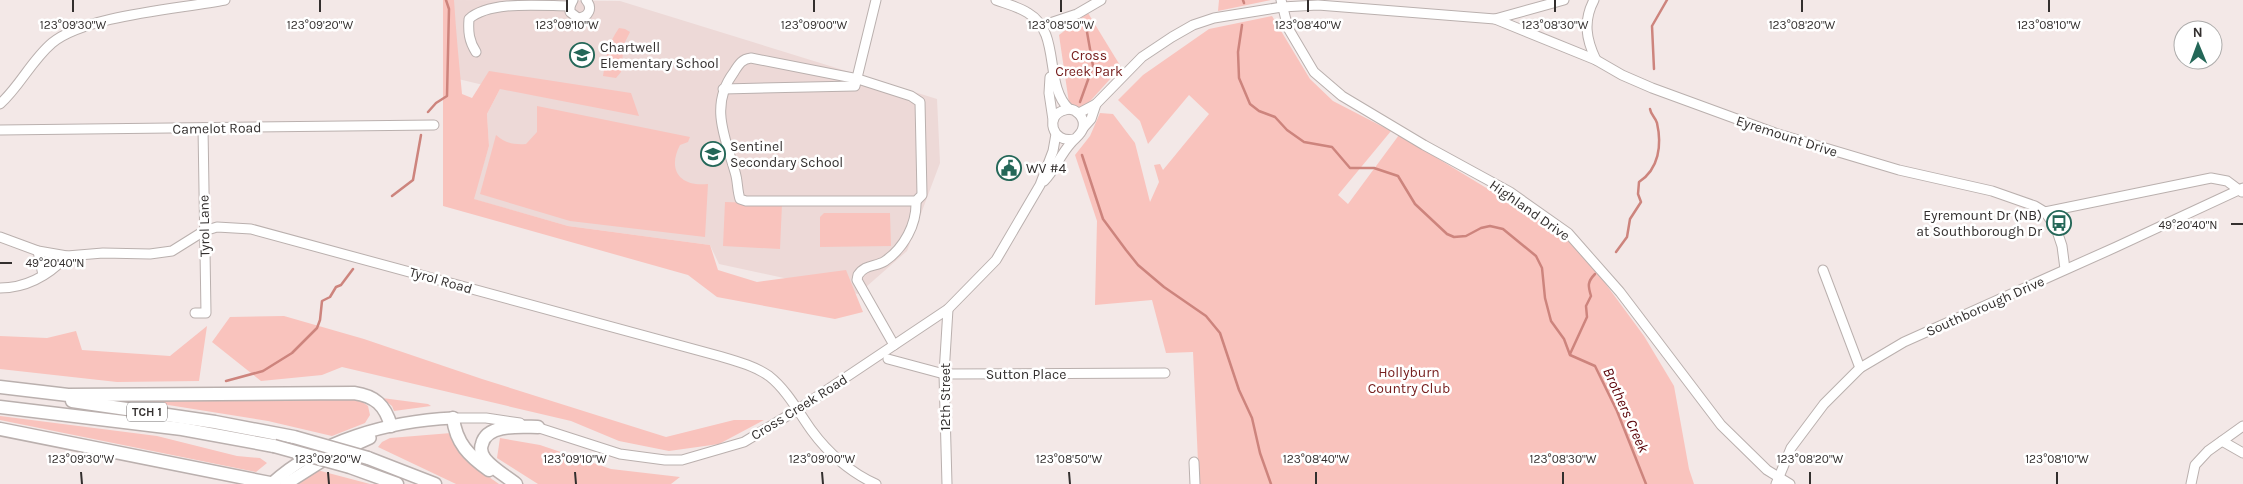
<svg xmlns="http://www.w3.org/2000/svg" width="2243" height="484" font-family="Karla,sans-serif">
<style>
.built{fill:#edd9d7}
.green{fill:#f9c3bd}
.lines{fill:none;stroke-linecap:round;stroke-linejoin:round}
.stream{stroke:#cd847d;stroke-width:2.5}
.minor-casing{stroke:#bab0ae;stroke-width:11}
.major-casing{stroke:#bab0ae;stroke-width:14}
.highway-casing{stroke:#bab0ae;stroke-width:15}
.minor{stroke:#fff;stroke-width:9}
.major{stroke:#fff;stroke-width:11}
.highway{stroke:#fff;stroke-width:12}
.highway-bridge-casing{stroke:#bab0ae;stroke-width:15;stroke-linecap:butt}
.highway-bridge{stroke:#fff;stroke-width:12}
.ticks{fill:none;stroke:#332f2e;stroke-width:2}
.labels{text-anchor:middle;stroke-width:5;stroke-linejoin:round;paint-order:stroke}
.shield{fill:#fff;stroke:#706d6d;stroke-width:1}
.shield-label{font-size:12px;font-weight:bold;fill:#332f2e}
.poi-label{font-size:14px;fill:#332f2e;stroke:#fff;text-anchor:start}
.park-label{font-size:14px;fill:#77201f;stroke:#fff}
.street-label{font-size:14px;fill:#332f2e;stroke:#fff}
.water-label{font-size:15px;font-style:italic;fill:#5a0006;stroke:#fff}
.ticks-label{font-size:12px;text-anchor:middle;fill:#332f2e;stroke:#fff;stroke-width:5;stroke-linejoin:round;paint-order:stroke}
</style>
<rect width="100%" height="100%" fill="#f3e8e7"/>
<path class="built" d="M452 0 620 1 937 99 940 163 907 251 858 294 719 264 710 245 568 226 473 199 489 146 487 114 500 89 454 78Z"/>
<g class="green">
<path d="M443 0H454C456 32 459 63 462 94L472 98 489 71 631 93 639 116 500 89 487 114 489 146 474 199 568 226 710 245 718 270 757 282 846 270 863 312 835 319 717 297 688 275 443 206Z"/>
<path d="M1219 0H1271L1218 11Z"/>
<path d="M1088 13 1121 67 1083 109 1073 107 1069 103 1059 35Z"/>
<path d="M1272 16 1310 79 1333 101 1391 131 1338 195 1348 204 1399 135 1536 218 1580 249 1644 336 1674 386 1689 469 1694 484H1199L1193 352 1166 353 1152 300 1095 305 1097 221 1075 155 1090 136 1100 113 1113 114 1135 143 1150 202 1159 182 1154 165 1160 164 1163 170 1209 114 1189 95 1148 144 1140 121 1118 100 1143 75 1209 29Z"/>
<path d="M619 28 625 29 630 32 624 44 621 72 616 78 603 76C606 58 608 43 619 28Z"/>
<path d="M537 106 690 137 688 142 680 145C667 170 680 187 708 184L705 237 570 221 480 194 496 135C505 143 514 145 526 144L537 132Z"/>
<path d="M725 202 782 204 780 249 723 246Z"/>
<path d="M824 213H890L891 246 820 247V217Z"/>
<path d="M284 316 364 339 482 379 666 437 734 420H764L719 444 669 451 619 441 571 421 342 367 322 375 261 381 212 342 230 317Z"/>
<path d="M207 326 199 381 117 382 0 369V336L47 338 76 331 82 350 170 356Z"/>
<path d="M357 398 368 406 370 415 365 423 332 436 268 421 137 400Z"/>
<path d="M382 398 428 404 431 406 394 411 392 406Z"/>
<path d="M0 416 157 436 237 456 260 458 267 463 256 472 0 420Z"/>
<path d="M451 433C450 452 484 473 499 484H456L378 447 382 442 390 438Z"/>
<path d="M500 438 540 445 611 469 680 477 671 484H538L497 458Z"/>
<path d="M317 470 370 484H296Z"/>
</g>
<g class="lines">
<g class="stream">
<path d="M1243 0 1244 3"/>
<path d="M1242 25 1238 52 1239 78 1250 104 1259 111 1275 117 1287 130 1304 142 1332 147 1350 168H1374L1398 176 1415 204 1447 234 1454 237 1466 236 1481 228 1490 226 1503 229 1536 256 1542 268 1545 298 1551 321 1564 339 1570 355 1595 366 1617 411 1646 484"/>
<path d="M1654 69 1652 26 1667 0"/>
<path d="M1080 102 1093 66 1087 32"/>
<path d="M428 112 436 103 447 96 449 9 446 0"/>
<path d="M1082 155 1103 219 1126 250 1138 265 1164 287 1206 316 1220 333 1239 390 1252 418 1260 453 1271 484"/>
<path d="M392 196 413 180 421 135"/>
<path d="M1616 252 1627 237 1630 219 1641 202 1638 194 1639 182C1659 169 1662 145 1657 123 1655 117 1651 115 1650 109"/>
<path d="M1570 354 1587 317 1586 306 1591 296C1588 286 1587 282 1595 274"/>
<path d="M226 381 263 371 292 353 317 328 320 320 322 301 330 297 336 287 341 285 353 269"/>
</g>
<defs>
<g id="minor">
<path d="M573 0 570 6V12L578 18C589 17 593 8 586 0"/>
<path d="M996 0C1007 4 1019 7 1028 13 1062 33 1043 84 1069 109"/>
<path d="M1281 0 1288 28 1314 72 1342 96 1424 145 1510 192 1568 233 1620 292 1721 425 1767 470 1790 484"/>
<path d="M1594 0C1583 21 1586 39 1596 60"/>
<path d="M1495 19 1564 0"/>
<path d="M1041 26 1077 14 1101 0"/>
<path d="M476 52C469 41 468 32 469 19 490 0 543 6 570 6"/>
<path d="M751 58 858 79 911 96 920 102 922 195 916 201H746L740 199C737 190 738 181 735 172 725 137 709 105 734 72 739 64 742 59 751 58Z"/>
<path d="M1050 77 1049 93 1053 120"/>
<path d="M723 89 855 86 876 0"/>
<path d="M0 104C20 86 31 61 52 43 86 15 180 9 225 0"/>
<path d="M1079 113 1096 104 1142 57 1172 37 1193 25 1214 18 1282 7 1318 5 1495 19 1596 60 1622 75 1652 88 1775 133 1899 170 1992 191 2035 206 2045 212 2056 228 2062 246 2065 269"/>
<path d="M1083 128 1091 119 1096 104"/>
<path d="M0 130 434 125"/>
<path d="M1044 181C1055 170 1060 155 1071 143 1075 138 1081 135 1083 128 1084 123 1083 118 1079 114 1075 110 1070 108 1065 110 1044 115 1052 144 1074 139"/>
<path d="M2045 212 2211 178 2227 181 2242 192"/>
<path d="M0 237 38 251 67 256 103 253 150 254 172 251 204 231 217 227 251 229 719 356C736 361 755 366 769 376 787 390 799 413 812 431 828 453 851 473 876 484"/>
<path d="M38 251 43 275"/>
<path d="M1823 270 1860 368"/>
<path d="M0 288C26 288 49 275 67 256"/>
<path d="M195 313H206L203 128"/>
<path d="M894 345 857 280 858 275C865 264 876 267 885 261 904 248 917 224 916 201"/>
<path d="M888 359 944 374 1165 373"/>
<path d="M453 418H486L520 423"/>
<path d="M533 426 620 454 665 460H682L744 442 797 410 948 309 996 260 1040 185 1053 151 1056 134"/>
<path d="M2222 441 2243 453"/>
<path d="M1194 462 1195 484"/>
<path d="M947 484 944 374 948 309"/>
<path d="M1776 484 1791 448 1824 404 1860 368 1904 342 2116 247 2243 188"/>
<path d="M2191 484 2195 465 2208 451 2243 426"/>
</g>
<g id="major">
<path d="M271 484C319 440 389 421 453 418"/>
<path d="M286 484 330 456 370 438"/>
</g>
<g id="highway">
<path d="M0 387 68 395 354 393C375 396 385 405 391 426"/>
<path d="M72 401 215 422 294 437"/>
<path d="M0 407 182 429 274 446"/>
<path d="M453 418C456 443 469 456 489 470"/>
<path d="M0 429 275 484"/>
<path d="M368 458 435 484"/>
<path d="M350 467 397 484"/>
<path d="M516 484C506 476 493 469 485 459 482 455 480 449 482 444 487 423 522 427 538 427"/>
</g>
</defs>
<use href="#minor" class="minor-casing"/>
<use href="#major" class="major-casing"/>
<use href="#highway" class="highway-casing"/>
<use href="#minor" class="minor"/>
<use href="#major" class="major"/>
<use href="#highway" class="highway"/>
<defs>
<g id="highway-bridge">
<path d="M294 437 368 458"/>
<path d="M274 446 350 467"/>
</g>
</defs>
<use href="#highway-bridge" class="highway-bridge-casing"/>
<use href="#highway-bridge" class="highway-bridge"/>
</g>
<path class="ticks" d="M73 0V12M320 0V12M567 0V12M814 0V12M1061 0V12M1308 0V12M1555 0V12M1802 0V12M2049 0V12M2231 224H2243M0 263H12M81 472 82 484M328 472 329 484M575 472 576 484M822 472 823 484M1069 472 1070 484M1316 472V484M1563 472V484M1810 472V484M2057 472V484"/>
<defs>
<symbol id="school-ring" viewBox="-11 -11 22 22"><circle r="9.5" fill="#fff" stroke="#246758" stroke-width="1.5"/><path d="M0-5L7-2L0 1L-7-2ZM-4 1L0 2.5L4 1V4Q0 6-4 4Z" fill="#246758"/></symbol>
<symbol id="civic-ring" viewBox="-11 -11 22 22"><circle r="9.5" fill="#fff" stroke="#246758" stroke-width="1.5"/><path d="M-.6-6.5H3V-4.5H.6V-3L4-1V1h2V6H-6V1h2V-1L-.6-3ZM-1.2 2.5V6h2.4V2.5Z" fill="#246758"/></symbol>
<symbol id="bus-ring" viewBox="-11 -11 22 22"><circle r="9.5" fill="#fff" stroke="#246758" stroke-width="1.5"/><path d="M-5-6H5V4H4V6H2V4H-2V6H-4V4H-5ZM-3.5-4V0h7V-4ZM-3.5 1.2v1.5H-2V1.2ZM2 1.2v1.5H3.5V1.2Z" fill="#246758"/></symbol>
</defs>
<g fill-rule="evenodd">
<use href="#school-ring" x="568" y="41" width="28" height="28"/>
<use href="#school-ring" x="699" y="140" width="28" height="28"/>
<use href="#civic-ring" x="995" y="154" width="28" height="28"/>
<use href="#bus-ring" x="2045" y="209" width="28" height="28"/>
</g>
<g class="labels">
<rect class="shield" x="127" y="402.5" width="40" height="19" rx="4"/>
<g class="shield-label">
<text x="147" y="416">TCH 1</text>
</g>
<g class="poi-label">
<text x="600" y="52">Chartwell<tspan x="600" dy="16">Elementary School</tspan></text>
<text x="730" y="151">Sentinel<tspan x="730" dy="16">Secondary School</tspan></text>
<text x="1026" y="173">WV #4</text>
<text x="2042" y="220" text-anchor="end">Eyremount Dr (NB)<tspan x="2042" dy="16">at Southborough Dr</tspan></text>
</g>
<g class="park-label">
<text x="1089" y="60">Cross<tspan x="1089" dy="16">Creek Park</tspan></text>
<text x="1409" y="377">Hollyburn<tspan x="1409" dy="16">Country Club</tspan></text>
</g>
<g class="street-label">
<text transform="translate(217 128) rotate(-1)" y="5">Camelot Road</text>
<text transform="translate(1787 136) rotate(18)" y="5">Eyremount Drive</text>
<text transform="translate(1530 210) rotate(35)" y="5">Highland Drive</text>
<text transform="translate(204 226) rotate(-91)" y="5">Tyrol Lane</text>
<text transform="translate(441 280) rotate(16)" y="5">Tyrol Road</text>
<text transform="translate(1985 306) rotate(-24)" y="5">Southborough Drive</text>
<text x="1026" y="379">Sutton Place</text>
<text transform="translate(945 397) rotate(-90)" y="5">12th Street</text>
<text transform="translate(799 407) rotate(-32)" y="5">Cross Creek Road</text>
</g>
<g class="water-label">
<text transform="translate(1626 410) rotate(66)" y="5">Brothers Creek</text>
</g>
</g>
<g class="ticks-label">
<text x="73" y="29">123°09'30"W</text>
<text x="320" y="29">123°09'20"W</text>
<text x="567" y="29">123°09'10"W</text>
<text x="814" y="29">123°09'00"W</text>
<text x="1061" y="29">123°08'50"W</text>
<text x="1308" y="29">123°08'40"W</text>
<text x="1555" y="29">123°08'30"W</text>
<text x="1802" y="29">123°08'20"W</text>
<text x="2049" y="29">123°08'10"W</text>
<text x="2188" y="229">49°20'40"N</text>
<text x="55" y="267">49°20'40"N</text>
<text x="81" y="463">123°09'30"W</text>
<text x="328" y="463">123°09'20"W</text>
<text x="575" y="463">123°09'10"W</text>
<text x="822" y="463">123°09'00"W</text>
<text x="1069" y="463">123°08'50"W</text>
<text x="1316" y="463">123°08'40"W</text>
<text x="1563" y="463">123°08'30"W</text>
<text x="1810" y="463">123°08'20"W</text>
<text x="2057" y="463">123°08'10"W</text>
</g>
<g transform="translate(2198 45) rotate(359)"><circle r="24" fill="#ffffff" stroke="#adacab"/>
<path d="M0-4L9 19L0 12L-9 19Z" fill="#246758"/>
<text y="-8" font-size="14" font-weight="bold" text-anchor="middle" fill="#332f2e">N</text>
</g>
</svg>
